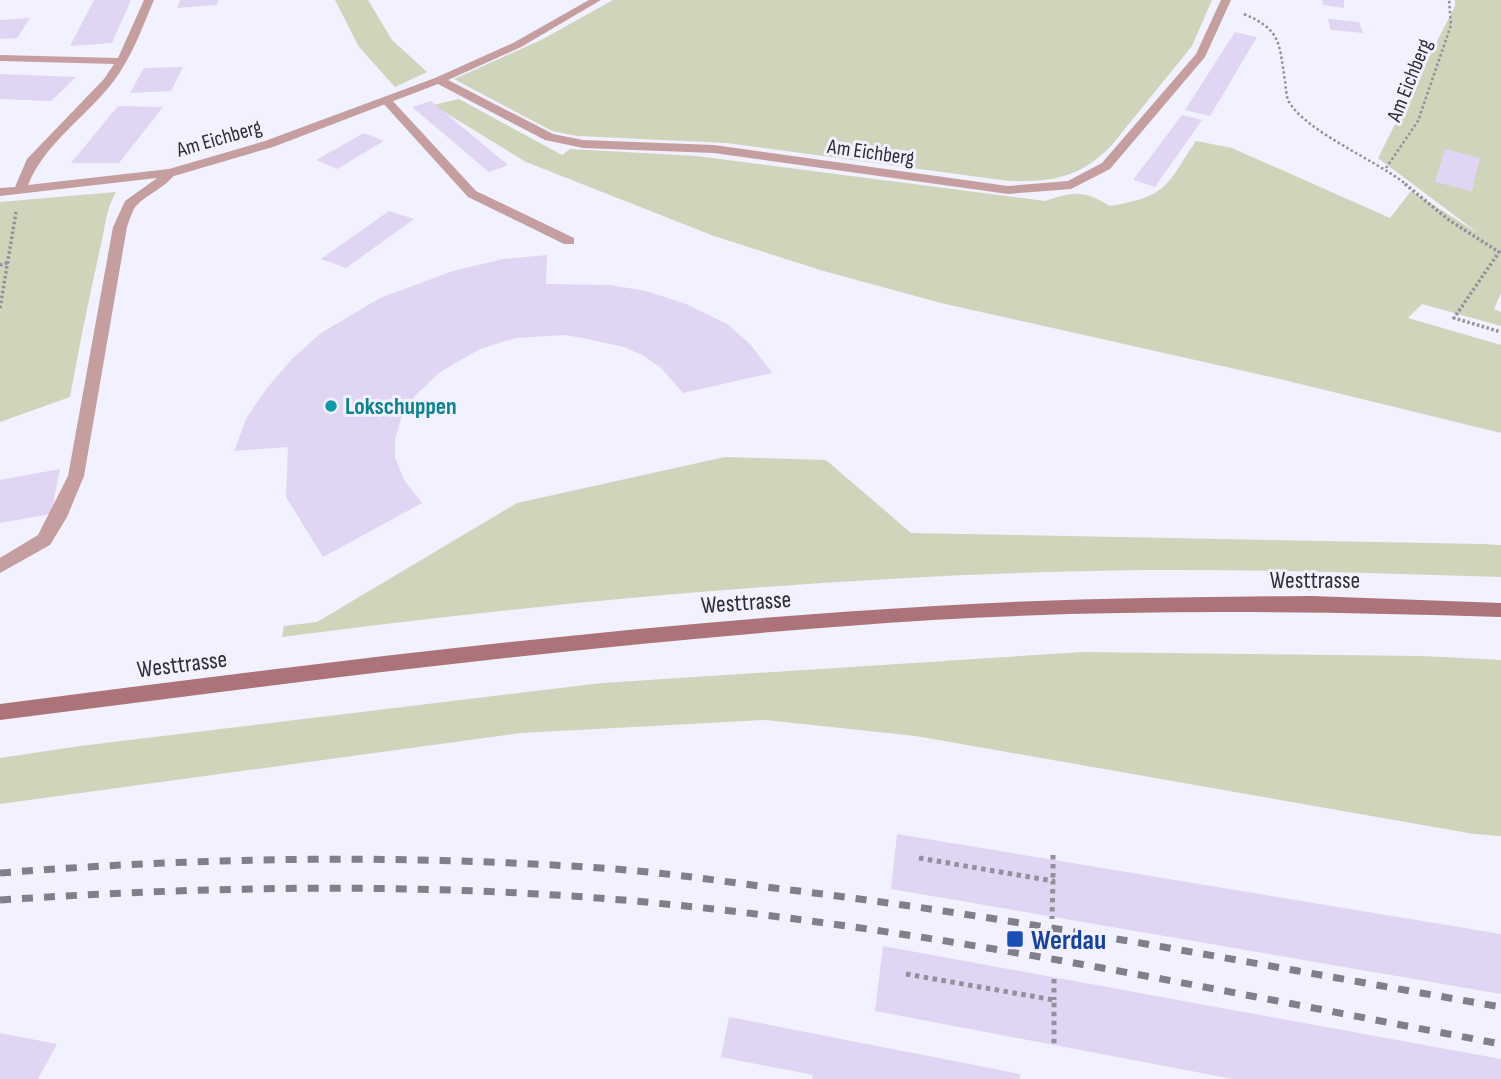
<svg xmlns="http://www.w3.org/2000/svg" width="1501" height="1079" font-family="'Sofia Sans Condensed',sans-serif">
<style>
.green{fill:#d0d4bb}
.building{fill:#e1d5f4}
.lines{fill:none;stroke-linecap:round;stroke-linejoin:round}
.path-far2{stroke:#91909c;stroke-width:2.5;stroke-dasharray:2.5 2.5;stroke-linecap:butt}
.path-far1{stroke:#91909c;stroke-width:3.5;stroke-dasharray:2.5 2.5;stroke-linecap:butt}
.path{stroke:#91909c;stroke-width:5;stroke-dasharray:4.5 4.5;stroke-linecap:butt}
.service{fill:#c59ea0;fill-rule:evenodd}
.minor{fill:#c59ea0;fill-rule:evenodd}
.secondary{fill:#ac7479;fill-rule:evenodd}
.rail{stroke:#807f8a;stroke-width:7;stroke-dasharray:11 11;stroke-linecap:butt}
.culture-dot{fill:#0f9aa8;stroke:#f2f1ff;stroke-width:2.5}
.transit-dot{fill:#1a4fb4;stroke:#f2f1ff;stroke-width:2.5}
.labels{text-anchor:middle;stroke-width:6;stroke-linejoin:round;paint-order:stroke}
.far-street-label{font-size:21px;fill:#2e2d36;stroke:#f2f1ff}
.culture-label{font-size:24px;font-weight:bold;fill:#0d838f;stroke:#f2f1ff;text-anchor:start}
.street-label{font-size:24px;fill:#2e2d36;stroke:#f2f1ff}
.near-transit-label{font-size:28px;font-weight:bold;fill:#164399;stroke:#f2f1ff;text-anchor:start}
</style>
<rect width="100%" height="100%" fill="#f2f1ff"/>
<g class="green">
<path d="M335 0H368L392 40 427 72 395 87 359 47Z"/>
<path d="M613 0H1212L1192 46 1111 146C1079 178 1053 182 1009 181L727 143 577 136 552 131 454 79 541 40Z"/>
<path d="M1455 0H1501V293L1494 309 1501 312V326L1422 304 1408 318 1501 345V433L1284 380 941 303 820 270 714 236 526 162 433 105 459 99 562 155 570 149 697 156 1045 201C1074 191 1084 190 1110 206 1168 196 1165 187 1196 141L1232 148 1390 218 1411 191 1478 233 1378 158 1455 6Z"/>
<path d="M116 192C105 211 105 229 100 249 89 298 79 347 70 397L0 422V202Z"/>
<path d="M725 457 826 460 911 533 1482 544 1501 545V577C1350 572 1198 567 1047 572 791 580 535 604 282 637L284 626 317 622 517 503Z"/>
<path d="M1082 652 1422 656 1501 660V836L1474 834 916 736 765 720 521 733 0 804V758L80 746 602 683Z"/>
</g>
<g class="building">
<path d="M94 0H131L112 43 70 46Z"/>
<path d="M180 0H219L217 5 177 8Z"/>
<path d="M1322 0H1344V8L1323 5Z"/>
<path d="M30 18 17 38 0 39V20Z"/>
<path d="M1328 19 1359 22 1363 33 1331 30Z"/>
<path d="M1235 32 1257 37 1210 116 1185 110Z"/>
<path d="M183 67 171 91 130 93 144 68Z"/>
<path d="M0 74 27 75 76 77 51 101 0 99Z"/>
<path d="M431 101 508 165 489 172 412 107Z"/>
<path d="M118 106 163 107 119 163H71Z"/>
<path d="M1182 115 1202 120 1155 187 1133 180Z"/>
<path d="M364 133 384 141 337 169 316 160Z"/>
<path d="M1445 149 1480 158 1472 191 1435 182Z"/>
<path d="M389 211 414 219 346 268 321 259Z"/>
<path d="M547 255 546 284 610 285 646 291 686 304 727 324 750 344 772 373 683 393 661 368 644 356 624 347 583 338 565 335 516 338 480 349 440 372 415 396 401 419 395 440V457L404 480 422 503 323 557 286 497 288 447 234 451 247 417 267 388 292 359 321 333 380 298 453 271 503 259Z"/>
<path d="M60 469 51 514 0 523V480Z"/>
<path d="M897 834 1501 934V994L891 889Z"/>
<path d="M883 946 1501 1059V1079H1233L875 1011Z"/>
<path d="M729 1017 1020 1074V1079H812L813 1075 721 1057Z"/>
<path d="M0 1033 57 1044 38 1079H0Z"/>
</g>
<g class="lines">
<g class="path-far2">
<path d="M1244 14C1282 30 1279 44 1285 81 1286 87 1286 97 1289 102 1308 133 1376 160 1407 185"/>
<path d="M1386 168 1418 121 1451 25 1449 0"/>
</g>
<g class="path-far1">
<path d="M1405 184 1449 220 1499 252 1454 318 1501 332"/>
<path d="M0 265 7 263"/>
<path d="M0 308 16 212"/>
</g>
<g class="path">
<path d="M1053 855V881"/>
<path d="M919 858 1053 881 1052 919"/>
<path d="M906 974 1054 1000V1044"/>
<path d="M1054 979V1000"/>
</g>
<g class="service">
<path d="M382 98H390L476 191 574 238V244H564L468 197 382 102Z"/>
<path d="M170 169 176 173C164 189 147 194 136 206 132 211 129 221 127 227L84 476 67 517 50 545 0 573V558L38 535 68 476 113 227 125 201Z"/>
</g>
<path class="minor" d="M144 0H154C142 28 132 57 113 82 86 117 45 143 28 185L169 169 265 141 435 78 513 43 589 0H601L521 47 448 80 553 134 583 140 714 145 1008 186 1068 181 1102 163 1196 54 1221 0H1231L1205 57 1110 169 1071 189 1008 194 714 153 583 148 545 140 438 84 273 147 174 176 0 196V188L15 187 27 159 104 79 114 64 0 61V55L118 58Z"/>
<path class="secondary" d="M1312 596 1501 603V617C1312 611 1123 609 933 620 621 640 310 680 0 720V704C311 664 622 624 935 606 1061 598 1187 597 1312 596Z"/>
<g class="rail">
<path d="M0 873C205 857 410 854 615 869 668 873 721 881 774 888 1017 917 1259 965 1501 1007"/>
<path d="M0 900C196 887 390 883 585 897 893 920 1198 987 1501 1044"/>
</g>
</g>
<circle class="culture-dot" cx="331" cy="406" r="7"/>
<rect class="transit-dot" x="1006" y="930" width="18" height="18" rx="3.5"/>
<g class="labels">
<g class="far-street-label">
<text transform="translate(1409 80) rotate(-68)" y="7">Am Eichberg</text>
<text transform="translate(219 138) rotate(-16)" y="7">Am Eichberg</text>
<text transform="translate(871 152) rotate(8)" y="7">Am Eichberg</text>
</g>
<g class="culture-label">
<text x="345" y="414">Lokschuppen</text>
</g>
<g class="street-label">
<text x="1315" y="588">Westtrasse</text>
<text transform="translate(746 602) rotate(-4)" y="8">Westtrasse</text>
<text transform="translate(182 664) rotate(-7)" y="8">Westtrasse</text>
</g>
<g class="near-transit-label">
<text x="1031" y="949">Werdau</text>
</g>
</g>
</svg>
